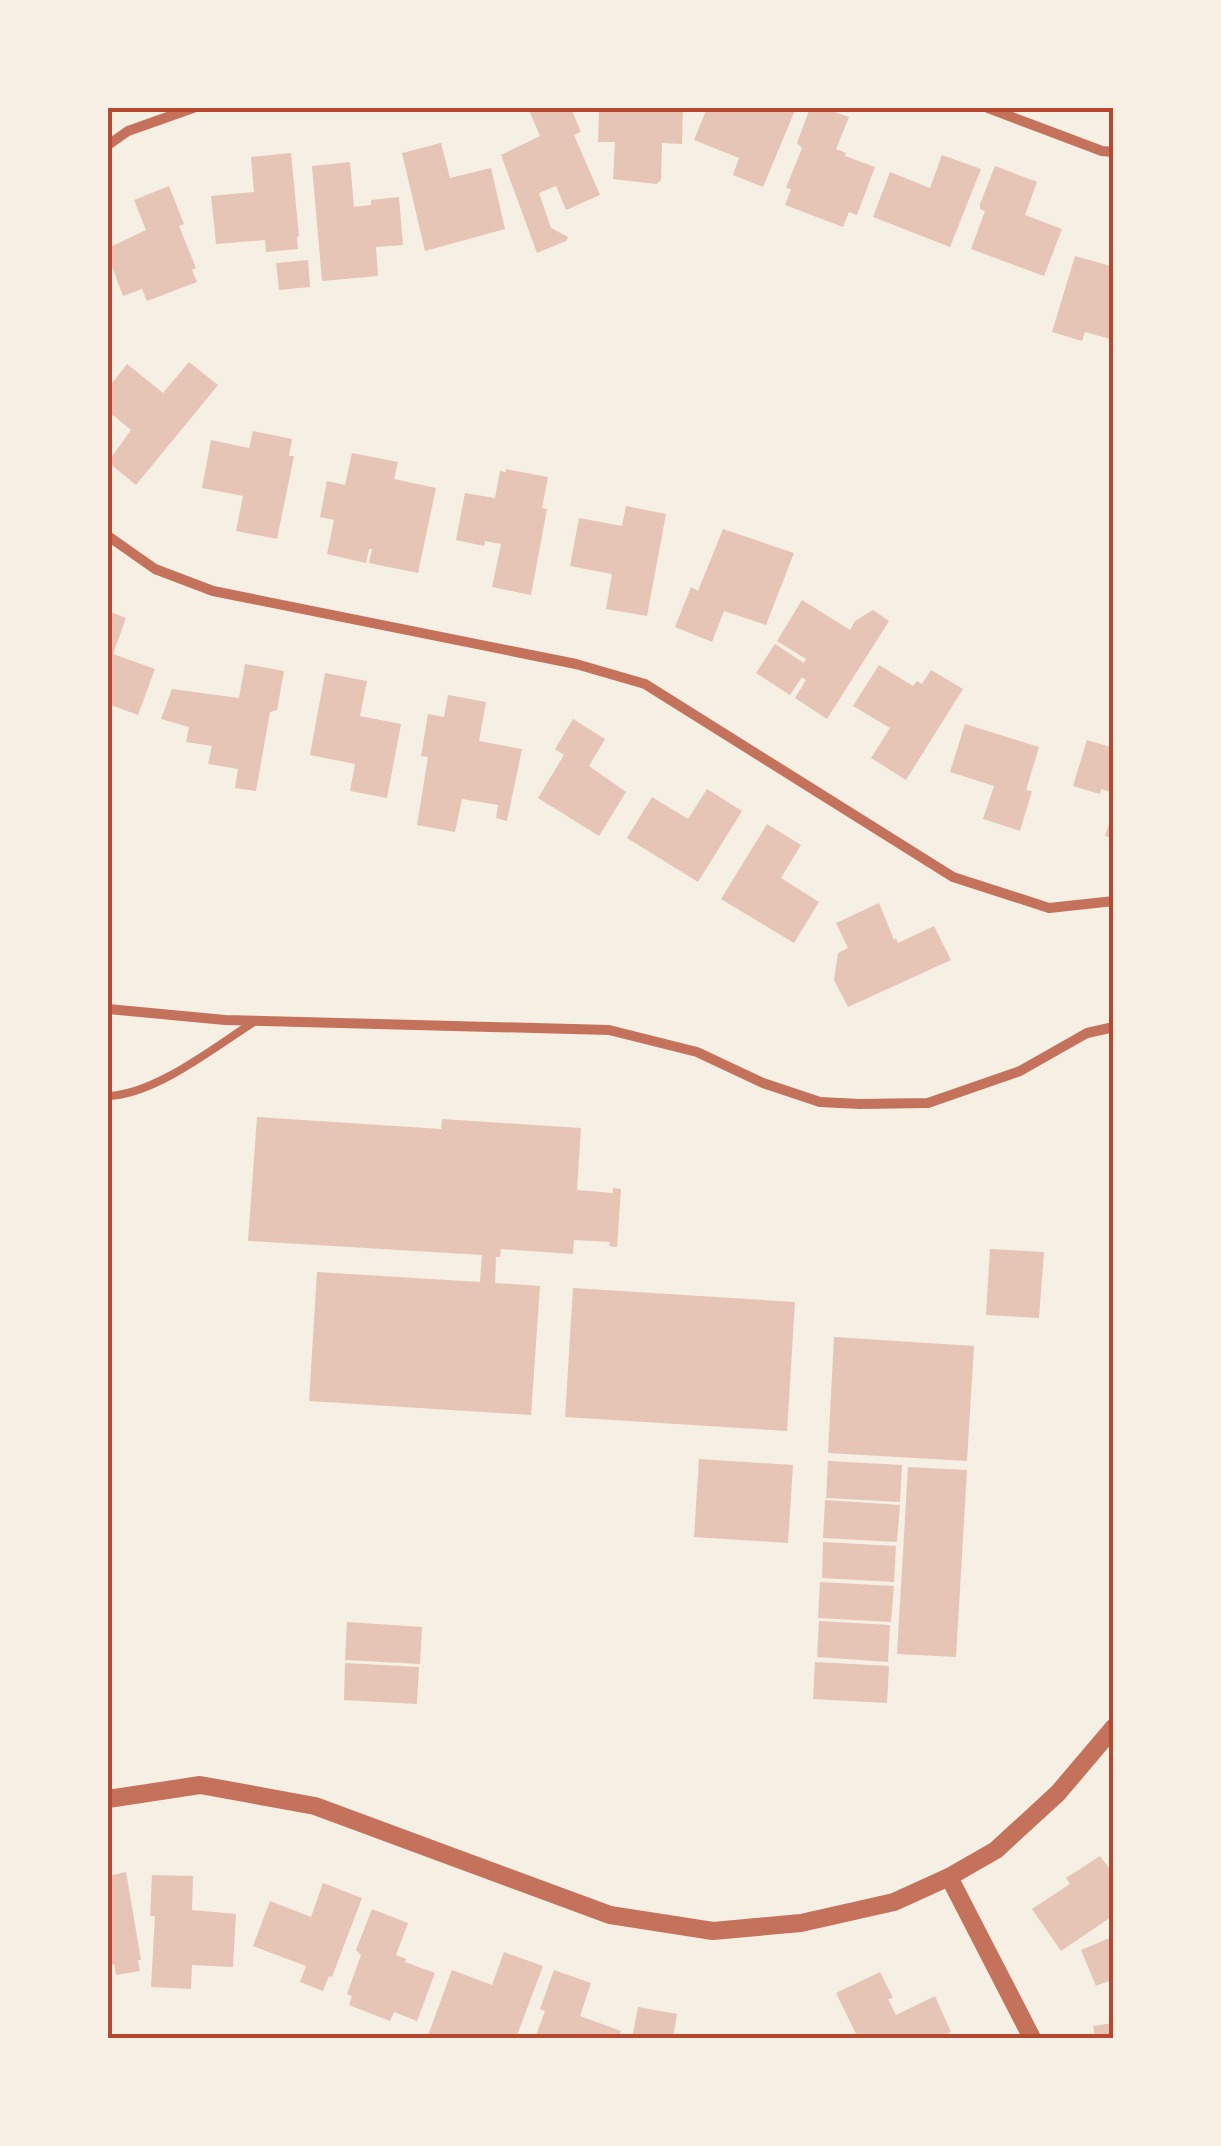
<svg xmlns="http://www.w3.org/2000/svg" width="1221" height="2146" font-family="Helvetica,sans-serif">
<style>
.building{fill:#e6c5b7}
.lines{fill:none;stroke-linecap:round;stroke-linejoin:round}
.service{stroke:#c5725c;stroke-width:8}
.minor{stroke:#c5725c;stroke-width:10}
.tertiary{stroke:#c5725c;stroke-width:18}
.neatline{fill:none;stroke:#b5482f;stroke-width:4}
</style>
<rect width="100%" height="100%" fill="#f6efe4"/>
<g class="building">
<path d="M528 108H571L581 132 574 135 600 195 566 210 556 186 539 193 551 228 568 237 566 241 537 253 501 155 540 136Z"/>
<path d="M599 108H683L682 144 662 143 661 180 656 184 613 179 615 142H598Z"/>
<path d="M707 108H796L763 187 733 175 739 158 694 140Z"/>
<path d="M810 108H823L849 117 836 149 846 153 845 156 875 167 857 215 849 212 843 227 785 205 791 189 786 188 802 148 797 143Z"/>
<path d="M441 143 450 178 491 168 505 229 425 251 402 153Z"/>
<path d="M291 153 299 236 297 237 298 249 266 252 265 240 216 244 211 196 254 192 251 157Z"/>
<path d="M942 155 981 169 950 247 873 217 890 172 930 188Z"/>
<path d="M350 162 354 207 371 205V200L399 197 403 245 376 247 378 276 322 281 312 166Z"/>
<path d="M995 166 1037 182 1025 215 1062 229 1044 276 971 249 985 211 980 209V204Z"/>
<path d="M169 186 184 224 179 226 196 268 192 270 197 282 147 301 142 289 123 296 108 256V248L146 230 134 200Z"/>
<path d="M1075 256 1114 267V340L1085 332 1082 341 1052 332Z"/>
<path d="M308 260 310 287 279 290 276 263Z"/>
<path d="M189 362 218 385 136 485 108 462 131 430 108 411V388L127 364 163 393Z"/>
<path d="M253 431 292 439 289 456H294L277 539 236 531 243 496 202 488 211 440 249 448Z"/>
<path d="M352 453 398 462 394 479 436 488 418 573 369 563 372 549H369L366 563 327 554 334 520 320 517 327 481 345 485Z"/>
<path d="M506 469 548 477 542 508 547 509 531 595 492 587 501 544 485 541 484 546 456 540 465 493 495 498 500 471 506 472Z"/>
<path d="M626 506 666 514 647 616 606 609 612 574 570 566 579 518 622 526Z"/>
<path d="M723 529 794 553 766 625 724 611 712 642 675 627 691 587 698 591Z"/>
<path d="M802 600 850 630 855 621 873 610 889 621 827 719 795 698 806 680 802 677 790 695 756 673 775 644 804 663 806 659 777 641Z"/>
<path d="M108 611 126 618 113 654 155 669 138 715 108 704Z"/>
<path d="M245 664 284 671 277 710 270 712 256 791 235 788 238 769 208 764 212 746 186 742 189 727 161 719 172 689 239 698Z"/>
<path d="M879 665 913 686 917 681 922 684 931 670 963 689 906 780 871 758 890 728 853 706Z"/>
<path d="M325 673 367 681 360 716 401 724 387 798 350 791 355 764 310 755Z"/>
<path d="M448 695 486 702 479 741 522 749 507 821 496 818 498 805 462 799 455 832 417 825 428 757 421 756 428 714 444 717Z"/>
<path d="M573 719 605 739 589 766 626 792 599 836 538 798 564 755 555 749Z"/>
<path d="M965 724 1039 747 1026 790 1032 791 1020 831 983 819 994 786 950 772Z"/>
<path d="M1087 740 1114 748V793L1101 789 1100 794 1073 786Z"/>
<path d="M707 789 742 811 698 882 627 838 652 797 688 819Z"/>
<path d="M1113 812H1114V838L1105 836Z"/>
<path d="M767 824 801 845 781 878 819 902 794 943 721 899Z"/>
<path d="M879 903 894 940 896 938 898 943 934 926 951 960 848 1007 834 980 838 953 848 948 836 923Z"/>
<path d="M257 1117 441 1129 442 1119 581 1128 577 1190 613 1193V1188L621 1189 617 1247 609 1246 610 1242 574 1240 573 1254 501 1249 500 1257H496L495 1283 540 1286 531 1415 309 1401 317 1272 480 1282 482 1255 248 1241Z"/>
<path d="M990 1249 1044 1252 1039 1318 986 1315Z"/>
<path d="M573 1288 795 1302 787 1431 565 1417Z"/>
<path d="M834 1337 974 1346 967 1461 828 1453Z"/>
<path d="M699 1459 793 1465 788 1543 694 1537Z"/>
<path d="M828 1461 902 1465 900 1502 826 1498Z"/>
<path d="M908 1467 967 1470 956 1657 897 1654Z"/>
<path d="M825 1500 900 1505 897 1542 823 1538Z"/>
<path d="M823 1542 896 1546 894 1582 822 1578Z"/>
<path d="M820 1582 894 1586 891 1622 818 1618Z"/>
<path d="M819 1621 890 1625 888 1662 817 1657Z"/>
<path d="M347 1622 422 1627 420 1664 345 1660Z"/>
<path d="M815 1662 889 1666 887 1703 813 1699Z"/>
<path d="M345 1663 419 1667 417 1704 344 1700Z"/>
<path d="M1100 1856 1114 1875V1915L1061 1951 1032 1909 1070 1884 1066 1878Z"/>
<path d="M126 1872 141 1960H138L140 1971 116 1975 114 1964 108 1966V1876Z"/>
<path d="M152 1875 193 1876 192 1910 236 1914 233 1967 192 1965 191 1989 151 1987 155 1916H150Z"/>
<path d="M323 1883 362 1898 332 1977 329 1976 323 1991 300 1982 306 1966 253 1946 270 1901 311 1917Z"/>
<path d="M372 1909 408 1923 396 1955 406 1959 405 1962 435 1973 417 2021 394 2012 390 2021 349 2005 352 1996 347 1994 361 1955 356 1950Z"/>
<path d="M1114 1936V1979L1096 1986 1081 1950Z"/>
<path d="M504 1952 543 1966 516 2038H427L452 1970 492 1985Z"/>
<path d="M554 1970 591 1983 580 2016 621 2031 619 2038H535L545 2011 540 2009Z"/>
<path d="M880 1972 893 1998 888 1999 896 2015 935 1996 951 2032 937 2038H858L836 1993Z"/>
<path d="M638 2007 677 2014 673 2038H632Z"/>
<path d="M1114 2023V2038H1095L1093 2026Z"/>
</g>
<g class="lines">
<path class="service" d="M108 1096C156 1094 213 1048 254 1022"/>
<g class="minor">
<path d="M988 108 1102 151 1114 152"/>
<path d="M108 145 128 131 193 108"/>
<path d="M108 536 155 569 213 591 576 664 645 684 953 877 1049 908 1114 901"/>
<path d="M108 1009 225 1020 609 1030 697 1052 763 1083 820 1102 860 1104 928 1103 1020 1071 1087 1033 1114 1027"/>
</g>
<g class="tertiary">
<path d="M108 1799 200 1785 315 1806 610 1915 713 1931 801 1923 894 1902 949 1877 996 1850 1058 1793 1114 1727"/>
<path d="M949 1877 1032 2038"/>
</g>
</g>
<rect width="1221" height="2146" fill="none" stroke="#f6efe4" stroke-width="220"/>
<rect x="110" y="110" width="1001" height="1926" class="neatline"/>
</svg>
